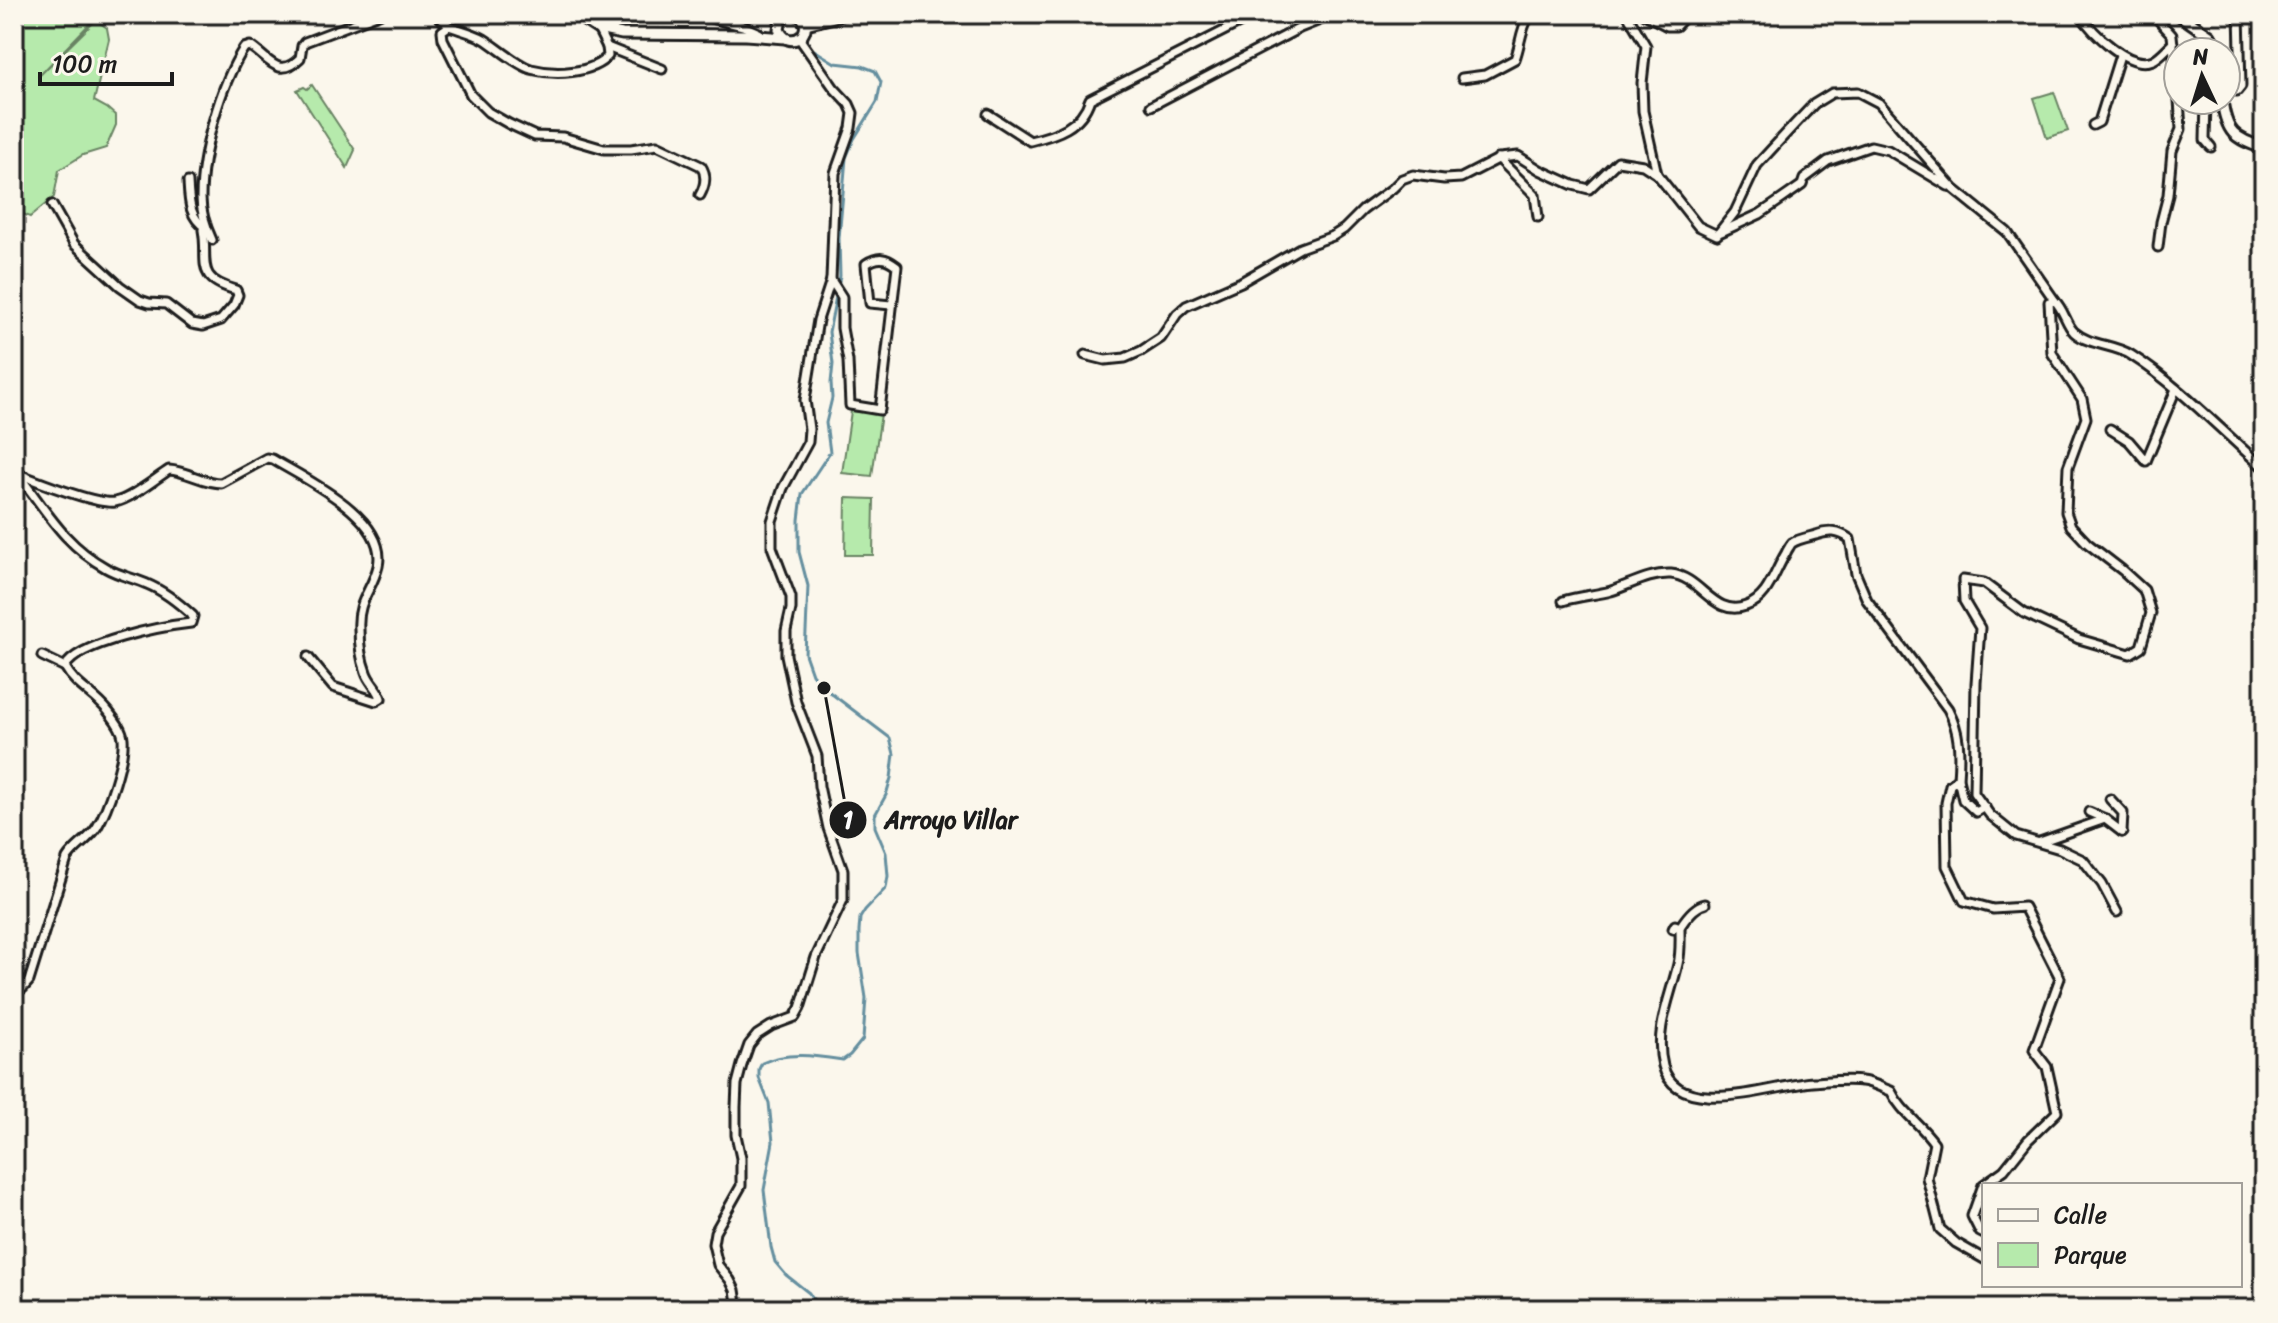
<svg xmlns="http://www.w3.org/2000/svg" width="2278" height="1323" font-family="Sriracha,sans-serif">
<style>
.green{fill:#b6eaac;stroke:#698364;stroke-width:2}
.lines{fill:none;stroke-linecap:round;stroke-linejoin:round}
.stream{stroke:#658f9f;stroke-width:3}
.minor-casing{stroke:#1c1c1c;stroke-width:13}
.tertiary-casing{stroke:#1c1c1c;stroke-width:15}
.minor{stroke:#fbf7ec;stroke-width:7}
.tertiary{stroke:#fbf7ec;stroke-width:9}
.leader{fill:none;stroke:#1c1c1c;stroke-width:3}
.callout-dot{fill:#1c1c1c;stroke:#fbf7ec;stroke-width:3}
.mark-label{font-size:24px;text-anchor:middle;font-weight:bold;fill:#fff}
.callout-label{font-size:24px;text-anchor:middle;font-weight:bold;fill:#1c1c1c;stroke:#fbf7ec;stroke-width:7;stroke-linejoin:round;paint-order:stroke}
</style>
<rect width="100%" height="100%" fill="#fbf7ec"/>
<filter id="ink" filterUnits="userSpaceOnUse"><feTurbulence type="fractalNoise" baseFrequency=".0125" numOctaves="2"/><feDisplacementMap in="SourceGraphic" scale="16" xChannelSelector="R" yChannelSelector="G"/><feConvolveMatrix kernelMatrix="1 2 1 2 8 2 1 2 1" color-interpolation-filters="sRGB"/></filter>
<g filter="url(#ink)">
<g class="green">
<path d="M14 14H105L94 19 38 77 96 20 107 28 109 39 94 101 107 108 116 116V125L106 148 83 155 59 170 54 197 30 217 14 210Z"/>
<path d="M312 85 355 150 347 168 297 90 304 87 307 89Z"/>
<path d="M2054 92 2068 131 2047 138 2034 98Z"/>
<path d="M851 411 881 414 872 476 842 473Z"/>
<path d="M846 498 874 499 873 555H845Z"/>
</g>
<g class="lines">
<path class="stream" d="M814 50 835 63 862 66 875 71 881 82 877 102 854 139 846 158 839 238 840 276 829 332 833 364 831 383 832 398 826 423 830 452 802 494 799 520V552L808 586 805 654 812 674 824 688 890 738 894 754 891 778 886 795 875 815V827L886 853 888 876 886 888 865 910 860 918 859 931V953L866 998 863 1039 850 1055 843 1060C817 1056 787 1051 762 1063L759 1069V1078L769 1103 773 1142 764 1190 771 1247 775 1262 786 1275 809 1293 819 1309"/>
<defs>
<g id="minor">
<path d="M436 14 449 26"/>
<path d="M695 14 743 26 759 33"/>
<path d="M1627 14 1646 46 1642 83 1643 111 1657 174"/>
<path d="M1644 14 1667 26H1676L1687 14"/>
<path d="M1941 14V16"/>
<path d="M2080 14C2092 32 2129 70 2153 60 2160 57 2167 48 2173 43"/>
<path d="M2153 14 2172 35 2178 96"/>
<path d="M598 29 607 47 662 69"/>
<path d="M607 47 608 56C592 74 554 75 531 69 517 65 497 47 484 39 473 33 460 30 449 26L442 31 443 39 471 95 488 112 509 124 535 136 563 137 604 149H631L657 145 701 166C707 175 705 186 700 195"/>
<path d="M2198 52 2206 33"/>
<path d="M2226 70 2232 89 2237 91 2241 86 2239 14"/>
<path d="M1462 78 1485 75 1515 59C1520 46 1521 29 1528 18L1539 14"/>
<path d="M2206 100 2205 140 2211 147"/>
<path d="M1151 106 1300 28 1335 14"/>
<path d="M988 114 1030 141C1056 135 1081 127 1090 99L1257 14"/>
<path d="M2093 125 2099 122 2120 55"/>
<path d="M1498 158 1535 195 1538 217"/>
<path d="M188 182C189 200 189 218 206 228"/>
<path d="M52 205 74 244 120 286 140 300 149 303 166 304 192 324 203 326 221 320 234 305 238 295 236 290C193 278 209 262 203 230"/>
<path d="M1721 232 1760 214 1782 199 1802 185 1804 179 1828 161 1871 146 1888 150 1948 186"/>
<path d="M212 240C206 227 201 212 201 198 201 154 220 85 244 48L250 46C269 58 278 80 300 58L302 46 305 42 379 14"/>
<path d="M2158 247 2161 222 2168 195 2172 151 2181 129 2179 100"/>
<path d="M831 280 842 297V328L848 361 850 405 880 410 897 266C886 257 878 256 866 264L870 303 891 305"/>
<path d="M1085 355 1105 360 1125 358 1141 351 1161 338 1177 314 1186 306 1241 282 1300 248 1333 236 1344 229 1363 210 1393 188 1402 179 1413 175 1444 179 1461 178 1500 158 1518 156 1540 170 1573 185 1589 189 1618 161 1643 165 1657 174 1698 226 1717 235 1735 212 1757 165 1794 125 1814 104 1832 93 1858 92 1879 103 1954 189 2007 232 2055 301"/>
<path d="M2110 429 2129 441 2146 461 2176 389"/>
<path d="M14 472C34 480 96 505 115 502 131 499 155 479 169 470 187 471 203 483 221 483L267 458 272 459C305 479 389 518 378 566 372 591 357 600 359 629 359 643 361 659 366 672 369 682 378 688 381 698L376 701 333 687 308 657"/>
<path d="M17 473C46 510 63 544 106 568 120 576 134 578 147 584 164 591 180 604 193 616L191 623C164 626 78 642 65 667"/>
<path d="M1563 601C1579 596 1596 595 1611 591 1630 585 1650 573 1671 574 1701 577 1714 618 1746 606 1769 598 1774 572 1786 553 1786 552 1791 544 1792 543 1798 539 1809 537 1816 535 1829 530 1839 531 1850 539L1856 574 1867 600 1948 709C1960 732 1960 752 1958 779"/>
<path d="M42 656 65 667"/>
<path d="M2110 799 2123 813 2122 832"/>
<path d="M2105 819 2122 832"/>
<path d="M2040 842 2105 819 2089 812"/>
<path d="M2117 912 2102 884 2083 860 2060 849 2016 836 1990 815 1974 793 1976 683 1980 628 1964 601 1963 580 1984 583 2024 613 2079 639 2130 654 2141 647 2151 613 2144 590 2122 570 2087 543 2071 526 2066 512 2068 467 2086 418 2082 399 2052 353 2049 302 2055 301C2064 310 2066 324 2074 332 2090 346 2114 344 2131 355 2177 384 2223 432 2264 468"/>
<path d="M1680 927C1685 919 1695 906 1705 904"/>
<path d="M1673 929 1675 925 1680 927C1680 940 1681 952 1678 964 1670 998 1654 1031 1663 1066 1677 1121 1775 1085 1813 1082 1829 1081 1847 1079 1862 1081 1872 1082 1882 1088 1891 1091 1901 1112 1921 1124 1934 1143L1927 1178 1940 1229 1956 1243 1984 1259"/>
<path d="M14 993 23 988 29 981 67 859C75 846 89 840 97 827 108 809 125 759 123 738 122 728 114 719 108 711 95 694 76 687 65 667"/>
<path d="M1984 1234 1980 1232 1972 1216 1983 1185 2004 1170 2028 1140 2057 1112 2047 1067 2034 1050 2060 978 2024 907 1993 909 1964 901 1947 866 1946 803 1950 785 1958 779 1963 800 1976 812 1985 807"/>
<path d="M738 1309 735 1290 730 1280 718 1265 713 1244 715 1232 741 1186V1158L736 1135V1107L737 1084 742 1065 749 1045 757 1035 771 1026 795 1017 800 1008 816 957 843 900V870L828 828 819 786 817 756 796 702 786 655V631L791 609V597L772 547V521L783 488 808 442 809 429 805 400 818 320 831 280 835 173 851 128 853 113 849 104 834 88 799 38"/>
</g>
<g id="tertiary">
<path d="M575 14 598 29 622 34 746 35 785 38"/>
<path d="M788 14 781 19 779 29C783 40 793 43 802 36 808 27 806 19 797 14"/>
<path d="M2178 14 2210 36 2219 52"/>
<path d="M806 24 846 14"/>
<path d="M2222 100C2226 132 2234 139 2264 148"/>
</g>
</defs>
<use href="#minor" class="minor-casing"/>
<use href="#tertiary" class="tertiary-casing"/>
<use href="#minor" class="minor"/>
<use href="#tertiary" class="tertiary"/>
</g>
</g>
<path class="leader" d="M824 688L848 820"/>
<g class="callout-dot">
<circle cx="824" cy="688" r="8"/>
<circle cx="848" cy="820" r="20"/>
</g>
<g class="mark-label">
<text x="848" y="828">1</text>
</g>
<g class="callout-label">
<text x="951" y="828">Arroyo Villar</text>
</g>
<rect width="2278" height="1323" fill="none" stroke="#fbf7ec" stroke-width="48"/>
<rect x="24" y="24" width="2230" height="1275" fill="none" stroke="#1c1c1c" stroke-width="3" filter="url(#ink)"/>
<rect x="1982" y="1183" width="260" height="104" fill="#fbf7ec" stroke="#a29f99" stroke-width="2"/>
<rect x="1998" y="1209" width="40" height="12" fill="#fbf7ec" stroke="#a29f99" stroke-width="2"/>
<text x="2054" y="1223" font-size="24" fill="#1c1c1c">Calle</text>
<rect x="1998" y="1243" width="40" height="24" fill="#b6eaac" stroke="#a29f99" stroke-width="2"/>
<text x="2054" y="1263" font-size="24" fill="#1c1c1c">Parque</text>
<g transform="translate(2202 76) rotate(356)"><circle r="38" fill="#fbf7ec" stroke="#a29f99" stroke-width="2"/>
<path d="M0-6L14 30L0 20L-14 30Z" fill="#1c1c1c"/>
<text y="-12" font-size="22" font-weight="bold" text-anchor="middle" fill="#1c1c1c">N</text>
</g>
<path d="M40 72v12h132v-12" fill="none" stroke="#1c1c1c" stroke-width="4"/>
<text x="52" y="72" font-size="24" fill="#1c1c1c" stroke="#fbf7ec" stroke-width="6" paint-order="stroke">100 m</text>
</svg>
